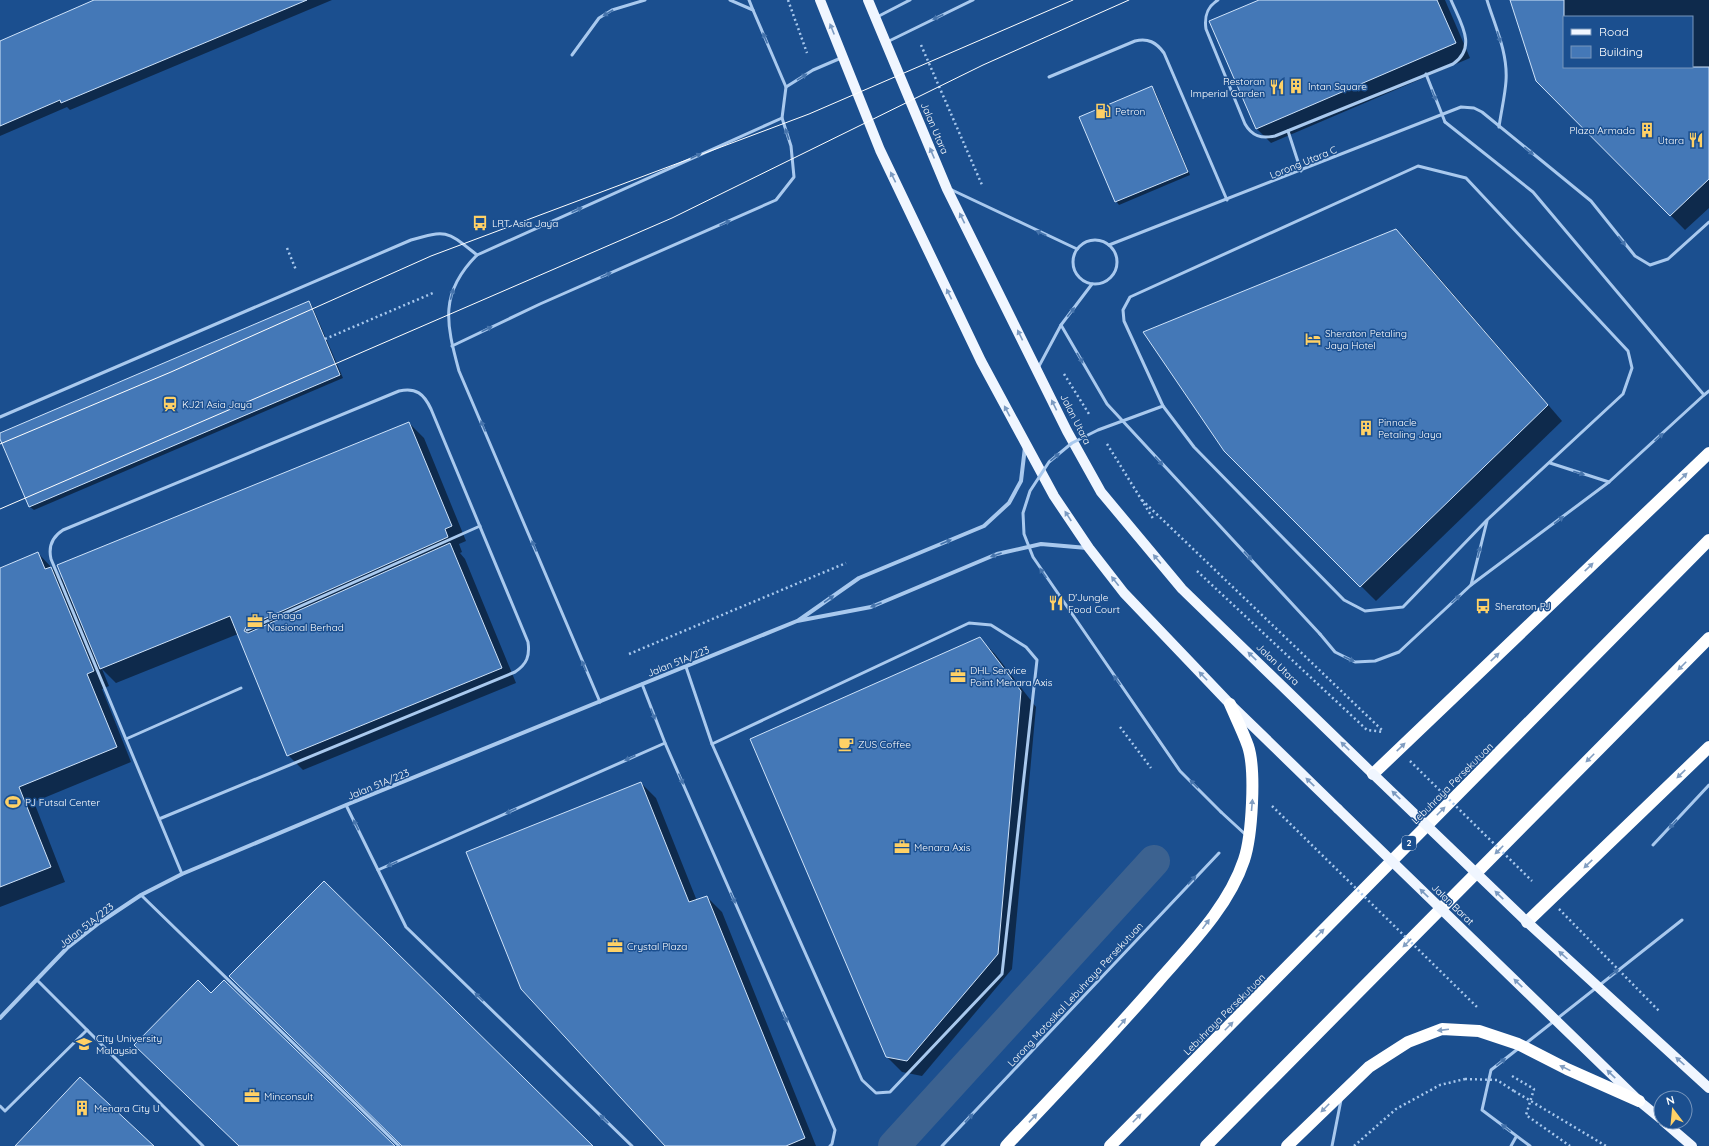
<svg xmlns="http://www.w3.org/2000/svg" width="1709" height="1146" font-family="Quicksand,sans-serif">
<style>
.shadow{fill:#0007;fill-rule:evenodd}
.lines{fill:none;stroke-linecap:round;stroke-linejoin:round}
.canal{stroke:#3c6290;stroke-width:32}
.building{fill:#4478b7;stroke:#cfe3fa}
.path{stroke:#a9c9ee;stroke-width:2.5;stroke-dasharray:2 3;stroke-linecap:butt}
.lane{stroke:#a9c9ee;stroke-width:3}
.street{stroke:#a9c9ee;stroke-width:4}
.primary{stroke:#f0f6ff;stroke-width:10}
.highway{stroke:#fff;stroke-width:12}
.tram{stroke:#fff;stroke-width:1}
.path-bridge{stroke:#a9c9ee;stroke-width:2.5;stroke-dasharray:2 3;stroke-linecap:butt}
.lane-bridge{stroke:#a9c9ee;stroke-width:3}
.primary-bridge{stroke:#f0f6ff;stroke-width:10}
.highway-bridge{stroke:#fff;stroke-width:12}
.oneway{fill:#4674ac}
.oneway2{fill:#7b9ac1}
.oneway3{fill:#829ec1}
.labels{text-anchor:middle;stroke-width:3;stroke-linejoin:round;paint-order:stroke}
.shield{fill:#1b4f8f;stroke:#bbcadd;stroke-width:1}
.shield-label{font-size:9px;font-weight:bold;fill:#fff}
.poi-label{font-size:10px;fill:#fff;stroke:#1b4f8f;text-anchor:start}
.street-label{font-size:10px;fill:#fff;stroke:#1b4f8f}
</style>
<rect width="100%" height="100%" fill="#1b4f8f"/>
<g class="shadow">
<path d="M97 0H332L70 110 67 107 0 136V41Z"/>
<path d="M1262 0H1445L1470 58 1271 143 1256 128Z"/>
<path d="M1511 0H1709V208L1685 230 1537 80ZM1564 17H1692V67H1564Z"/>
<path d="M1152 87 1155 91 1190 175 1119 205 1116 201Z"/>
<path d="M1396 230 1411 245 1562 421 1376 601 1224 450Z"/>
<path d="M309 302 312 306 343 378 34 510 30 507 0 434Z"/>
<path d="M409 423 424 438 466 541 459 544 462 552 460 553 465 559 516 683 303 770 288 755 238 634 116 683 102 669 109 686 102 689 131 762 34 802 65 882 0 907V569L38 553 65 582Z"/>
<path d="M980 639 995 654 1036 707 1012 969 922 1076 902 1072 887 1057Z"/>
<path d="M641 783 656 798 697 901 707 897 722 912 816 1146H667Z"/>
</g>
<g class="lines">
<path class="canal" d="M894 1146 1154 861"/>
</g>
<g class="building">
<path d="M94 0H307L61 103 60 100 0 126V41Z"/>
<path d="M1259 0H1437L1456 43 1256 129 1209 21Z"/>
<path d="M1510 0H1564V67H1709V179L1670 216 1536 81Z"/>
<path d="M1152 86 1188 172 1115 202 1079 117Z"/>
<path d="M1396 229 1548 405 1360 587 1224 451 1143 332Z"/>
<path d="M309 301 340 375 29 507 0 439V433Z"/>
<path d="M409 422 452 526 445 529 448 537 246 627 244 631 248 633 450 543 502 668 287 756 230 616 100 669 57 565Z"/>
<path d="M38 552 45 569 51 567 94 671 87 674 117 747 19 787 51 867 0 887V568Z"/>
<path d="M980 637 1021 691 998 954 907 1061 886 1057 750 739Z"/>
<path d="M641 782 689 902 707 896 805 1138 786 1146H665L521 989 466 852Z"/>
<path d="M324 881 593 1146H402L229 976Z"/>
<path d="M198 980 211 993 224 980 395 1146H239L134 1045Z"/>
<path d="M80 1077 154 1146H15Z"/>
</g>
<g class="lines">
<g class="path">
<path d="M788 0 807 53"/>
<path d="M921 45 982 185"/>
<path d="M287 248 296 270"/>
<path d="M325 339 433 293"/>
<path d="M1064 374 1089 414"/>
<path d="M1107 444 1154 520"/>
<path d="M1142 500 1383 731"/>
<path d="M1197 571 1367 730 1384 732"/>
<path d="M629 654 846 563"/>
<path d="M1120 727 1151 768"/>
<path d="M1512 1076 1534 1089 1526 1115 1570 1146"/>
<path d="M1514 1091 1606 1146"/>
<path d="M1354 1146 1396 1109 1440 1085 1465 1079"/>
</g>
<g class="lane">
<path d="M730 0 753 10 786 87"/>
<path d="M749 0 753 10"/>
<path d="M1218 0C1207 7 1204 16 1206 29L1245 124C1252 136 1261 139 1275 136L1453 64C1478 47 1460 22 1451 0"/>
<path d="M1487 0C1495 26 1508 53 1506 81 1505 96 1501 112 1499 127"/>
<path d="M877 17 910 0"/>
<path d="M887 42 973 0"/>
<path d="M572 55 599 18 612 10 645 0"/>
<path d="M1426 74 1445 122"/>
<path d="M1049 77 1135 41C1148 38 1156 42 1164 53L1227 200"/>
<path d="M1288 131 1301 171"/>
<path d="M1418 166 1466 178 1628 351 1632 368 1623 394 1487 520 1403 607 1365 611 1344 600 1194 447 1163 406 1124 321 1123 310 1130 297Z"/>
<path d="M952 190 1077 249"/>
<circle cx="1095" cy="262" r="22"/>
<path d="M1109 245 1461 107 1474 108 1482 112 1591 201 1635 256 1650 265 1668 259 1709 222"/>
<path d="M1061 325 1107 404 1320 634"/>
<path d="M452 346 540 304 776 200 794 177 791 146 782 118"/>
<path d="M1038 368 1061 325 1092 284"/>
<path d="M1704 395 1709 391"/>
<path d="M0 417 411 240C448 229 448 232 477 255"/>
<path d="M1471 585 1487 521"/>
<path d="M969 623 991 625 1026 647 1037 660 1002 974 890 1092 876 1093 862 1080 712 744Z"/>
<path d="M247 630 480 526"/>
<path d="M686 667 712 744"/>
<path d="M642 684 665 743 835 1130 832 1144 830 1146"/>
<path d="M600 702 459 371C446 323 439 293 477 255L782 118 786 87 813 70 841 58"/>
<path d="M126 739 241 688"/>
<path d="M346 805 406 927 632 1146"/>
<path d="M1221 812 1246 835"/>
<path d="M159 819 515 672C527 664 530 656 528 642L431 409C424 394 416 387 399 391L63 530C52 537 48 546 51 559L182 874"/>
<path d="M1653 845 1709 785"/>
<path d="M378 870 665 743"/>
<path d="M141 895 399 1146"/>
<path d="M37 980 203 1146"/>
<path d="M1525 1044 1682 920"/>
<path d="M1519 1048 1491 1070 1482 1110 1530 1146"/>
<path d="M0 1106 5 1111 87 1030"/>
<path d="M942 1146 1219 853"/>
<path d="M1332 1146 1341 1100"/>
<path d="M1511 1146 1516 1137"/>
</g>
<g class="street">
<path d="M799 620 859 578 984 526 1009 503 1021 481 1025 447"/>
<path d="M0 1018 67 948 99 923 141 895 182 874 346 805 797 621 871 607 997 554 1041 544 1087 548"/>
</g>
<g class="primary">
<path d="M820 0 880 150 981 361 1054 496 1089 548 1124 593 1230 704 1338 809"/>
<path d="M868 0 947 189 1067 431 1101 492 1182 589 1373 774"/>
<path d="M1639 1101 1661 1119"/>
<path d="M1664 1122 1692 1146"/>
</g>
<g class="highway">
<path d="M1373 774 1709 453"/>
<path d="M1527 922 1709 747"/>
<path d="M1006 1146C1059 1090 1112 1035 1162 977 1193 942 1229 905 1244 860 1252 836 1256 770 1248 746 1243 732 1236 718 1230 704"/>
<path d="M1110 1146 1709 540"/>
<path d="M1206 1146 1709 638"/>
</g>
<g class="tram">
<path d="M0 444 171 372 431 256 809 114 1073 0"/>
<path d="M0 509 672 218 983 65 1129 0"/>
</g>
<g class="path-bridge">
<path d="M1410 761 1532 881"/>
<path d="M1272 806 1478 1008"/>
<path d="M1559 909 1660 1012"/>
<path d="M1465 1079 1497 1080 1514 1091"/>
</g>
<g class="lane-bridge">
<path d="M1163 406 1098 430 1072 443 1049 462 1030 491 1023 513 1024 534 1033 557 1180 771 1221 812"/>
<path d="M1550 463 1609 482"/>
<path d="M1320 634 1335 652 1355 662 1375 661 1399 652 1471 585 1609 482 1704 395 1533 192 1445 122"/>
</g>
<g class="primary-bridge">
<path d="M1373 774 1527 922 1709 1088"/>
<path d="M1338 809 1636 1098"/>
</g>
<path class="highway-bridge" d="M1287 1146 1369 1067 1408 1042 1442 1029 1479 1031 1518 1044 1567 1069 1639 1101"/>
</g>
<defs><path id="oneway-solid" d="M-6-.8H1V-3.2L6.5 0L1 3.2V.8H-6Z"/></defs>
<g class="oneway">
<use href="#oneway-solid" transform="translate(608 13) rotate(150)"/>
<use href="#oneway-solid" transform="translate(938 17) rotate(155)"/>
<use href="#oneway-solid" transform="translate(1499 37) rotate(72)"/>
<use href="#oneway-solid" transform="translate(765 38) rotate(-113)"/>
<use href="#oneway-solid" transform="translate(802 77) rotate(-32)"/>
<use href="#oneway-solid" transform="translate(1434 95) rotate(68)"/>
<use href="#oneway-solid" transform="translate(787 134) rotate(-108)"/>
<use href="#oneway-solid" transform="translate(1529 151) rotate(39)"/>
<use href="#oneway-solid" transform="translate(696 156) rotate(-24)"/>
<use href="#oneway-solid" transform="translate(577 210) rotate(-24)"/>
<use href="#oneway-solid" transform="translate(725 223) rotate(-24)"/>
<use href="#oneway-solid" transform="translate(1041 233) rotate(-155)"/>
<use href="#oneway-solid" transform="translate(1622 241) rotate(52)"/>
<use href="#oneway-solid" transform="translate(606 275) rotate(-24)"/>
<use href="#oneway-solid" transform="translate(452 294) rotate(-75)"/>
<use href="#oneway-solid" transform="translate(1071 312) rotate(-52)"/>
<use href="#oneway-solid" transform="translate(487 329) rotate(-26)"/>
<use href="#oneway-solid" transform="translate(1080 358) rotate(60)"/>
<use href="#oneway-solid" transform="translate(483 426) rotate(-113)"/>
<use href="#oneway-solid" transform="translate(1659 437) rotate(-42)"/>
<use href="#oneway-solid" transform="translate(1055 457) rotate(-40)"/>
<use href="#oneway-solid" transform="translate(1159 461) rotate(47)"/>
<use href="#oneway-solid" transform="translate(1579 473) rotate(18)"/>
<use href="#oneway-solid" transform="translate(1559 520) rotate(-37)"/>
<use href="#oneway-solid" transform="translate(946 542) rotate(-23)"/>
<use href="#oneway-solid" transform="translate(534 546) rotate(-113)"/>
<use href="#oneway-solid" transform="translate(1479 552) rotate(-76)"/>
<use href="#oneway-solid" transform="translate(996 555) rotate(161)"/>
<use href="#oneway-solid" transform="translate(1248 556) rotate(47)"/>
<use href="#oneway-solid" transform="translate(1043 573) rotate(-124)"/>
<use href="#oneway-solid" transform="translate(829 599) rotate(-35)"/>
<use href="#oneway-solid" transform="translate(1456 599) rotate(-42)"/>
<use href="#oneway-solid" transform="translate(876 605) rotate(159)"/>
<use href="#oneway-solid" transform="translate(1349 659) rotate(25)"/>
<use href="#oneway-solid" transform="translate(584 666) rotate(-113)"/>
<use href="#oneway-solid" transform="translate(1117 680) rotate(-125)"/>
<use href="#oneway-solid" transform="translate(653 714) rotate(68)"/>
<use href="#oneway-solid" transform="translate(630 758) rotate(156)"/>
<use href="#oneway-solid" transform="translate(681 779) rotate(66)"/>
<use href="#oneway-solid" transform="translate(1194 784) rotate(-135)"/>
<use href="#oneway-solid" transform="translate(511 811) rotate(156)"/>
<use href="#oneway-solid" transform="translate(1673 824) rotate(133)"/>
<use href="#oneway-solid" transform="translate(356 825) rotate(-116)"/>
<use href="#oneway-solid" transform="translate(392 864) rotate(156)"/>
<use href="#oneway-solid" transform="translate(1192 880) rotate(-47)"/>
<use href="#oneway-solid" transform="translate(733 898) rotate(66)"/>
<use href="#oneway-solid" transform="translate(1614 973) rotate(-38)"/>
<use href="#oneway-solid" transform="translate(479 997) rotate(-136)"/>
<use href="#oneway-solid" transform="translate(785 1017) rotate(66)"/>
<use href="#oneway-solid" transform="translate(1501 1062) rotate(-38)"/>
<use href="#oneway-solid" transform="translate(969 1118) rotate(-47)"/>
<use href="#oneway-solid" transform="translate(604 1119) rotate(-136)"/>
<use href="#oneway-solid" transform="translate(1506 1128) rotate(-142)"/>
</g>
<g class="oneway2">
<use href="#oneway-solid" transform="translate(832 29) rotate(-112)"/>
<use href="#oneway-solid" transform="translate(932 153) rotate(-113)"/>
<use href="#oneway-solid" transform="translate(893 177) rotate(-116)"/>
<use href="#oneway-solid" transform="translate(962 218) rotate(-116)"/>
<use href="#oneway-solid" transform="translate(949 294) rotate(-116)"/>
<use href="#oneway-solid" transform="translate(1020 335) rotate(-116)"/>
<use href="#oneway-solid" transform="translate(1054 405) rotate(-116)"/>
<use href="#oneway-solid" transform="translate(1007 411) rotate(-118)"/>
<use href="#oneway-solid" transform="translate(1068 516) rotate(-123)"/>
<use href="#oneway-solid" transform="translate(1157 559) rotate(-130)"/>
<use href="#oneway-solid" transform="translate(1115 581) rotate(-128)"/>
<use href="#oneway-solid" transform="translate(1252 656) rotate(-136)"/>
<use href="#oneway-solid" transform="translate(1203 676) rotate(-134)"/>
<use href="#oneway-solid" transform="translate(1345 746) rotate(-136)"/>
<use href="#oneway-solid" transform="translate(1310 782) rotate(-136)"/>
<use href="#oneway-solid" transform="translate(1396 795) rotate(-136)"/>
<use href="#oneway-solid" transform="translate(1424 893) rotate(-136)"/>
<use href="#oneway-solid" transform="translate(1499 895) rotate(-136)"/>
<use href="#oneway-solid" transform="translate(1563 955) rotate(-138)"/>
<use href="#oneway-solid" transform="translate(1518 983) rotate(-136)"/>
<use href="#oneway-solid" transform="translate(1680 1061) rotate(-138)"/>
<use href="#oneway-solid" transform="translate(1611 1074) rotate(-136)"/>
</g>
<g class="oneway3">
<use href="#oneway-solid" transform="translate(1683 477) rotate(-44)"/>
<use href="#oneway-solid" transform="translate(1589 567) rotate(-44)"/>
<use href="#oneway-solid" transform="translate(1495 657) rotate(-44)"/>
<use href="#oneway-solid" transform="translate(1682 666) rotate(135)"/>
<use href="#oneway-solid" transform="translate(1401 747) rotate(-44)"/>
<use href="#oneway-solid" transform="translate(1590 758) rotate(135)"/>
<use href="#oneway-solid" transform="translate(1681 774) rotate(136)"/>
<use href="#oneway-solid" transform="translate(1252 805) rotate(-85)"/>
<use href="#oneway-solid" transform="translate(1441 811) rotate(-45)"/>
<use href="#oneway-solid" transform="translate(1499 850) rotate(135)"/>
<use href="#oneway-solid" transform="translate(1588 864) rotate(136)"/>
<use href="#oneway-solid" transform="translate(1206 924) rotate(-54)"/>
<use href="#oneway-solid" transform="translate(1320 933) rotate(-45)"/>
<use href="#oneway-solid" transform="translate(1407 943) rotate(135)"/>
<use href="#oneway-solid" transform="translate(1122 1023) rotate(-49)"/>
<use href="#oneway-solid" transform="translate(1229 1026) rotate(-45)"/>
<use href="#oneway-solid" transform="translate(1443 1030) rotate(173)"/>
<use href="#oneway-solid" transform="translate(1565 1068) rotate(-154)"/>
<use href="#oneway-solid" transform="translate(1325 1108) rotate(135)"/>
<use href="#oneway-solid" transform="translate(1033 1118) rotate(-47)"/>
<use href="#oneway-solid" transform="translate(1137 1118) rotate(-45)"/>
</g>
<defs>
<symbol id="building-bare" viewBox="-9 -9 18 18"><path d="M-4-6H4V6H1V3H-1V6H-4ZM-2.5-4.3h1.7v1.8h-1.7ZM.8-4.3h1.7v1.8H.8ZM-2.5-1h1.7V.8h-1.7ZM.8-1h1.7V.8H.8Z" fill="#ffd166" stroke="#1b4f8f" stroke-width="2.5" paint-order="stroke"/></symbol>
<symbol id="restaurant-bare" viewBox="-9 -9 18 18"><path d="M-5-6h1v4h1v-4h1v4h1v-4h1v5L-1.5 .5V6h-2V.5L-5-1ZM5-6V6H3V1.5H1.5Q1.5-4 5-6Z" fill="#ffd166" stroke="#1b4f8f" stroke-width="2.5" paint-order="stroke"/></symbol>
<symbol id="fuel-bare" viewBox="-9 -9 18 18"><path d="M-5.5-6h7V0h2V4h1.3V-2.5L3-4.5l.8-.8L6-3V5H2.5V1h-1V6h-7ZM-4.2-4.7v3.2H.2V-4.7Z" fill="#ffd166" stroke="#1b4f8f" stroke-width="2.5" paint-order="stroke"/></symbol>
<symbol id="bus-bare" viewBox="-9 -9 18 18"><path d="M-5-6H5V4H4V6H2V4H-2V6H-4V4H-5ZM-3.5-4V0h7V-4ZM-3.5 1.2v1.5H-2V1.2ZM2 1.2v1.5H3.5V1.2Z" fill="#ffd166" stroke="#1b4f8f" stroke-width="2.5" paint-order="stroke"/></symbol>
<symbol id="hotel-bare" viewBox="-9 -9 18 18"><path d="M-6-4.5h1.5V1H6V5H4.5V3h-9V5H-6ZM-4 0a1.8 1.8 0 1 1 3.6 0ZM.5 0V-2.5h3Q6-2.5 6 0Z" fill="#ffd166" stroke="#1b4f8f" stroke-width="2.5" paint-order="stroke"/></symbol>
<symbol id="station-bare" viewBox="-9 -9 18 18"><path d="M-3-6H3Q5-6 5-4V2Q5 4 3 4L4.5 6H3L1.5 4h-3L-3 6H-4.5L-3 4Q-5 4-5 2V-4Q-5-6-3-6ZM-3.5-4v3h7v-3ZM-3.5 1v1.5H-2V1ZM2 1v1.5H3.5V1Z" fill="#ffd166" stroke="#1b4f8f" stroke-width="2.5" paint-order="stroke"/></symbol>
<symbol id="office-bare" viewBox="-9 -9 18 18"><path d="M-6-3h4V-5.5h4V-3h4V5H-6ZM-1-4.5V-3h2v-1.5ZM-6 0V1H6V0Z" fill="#ffd166" stroke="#1b4f8f" stroke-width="2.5" paint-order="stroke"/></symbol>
<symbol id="cafe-bare" viewBox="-9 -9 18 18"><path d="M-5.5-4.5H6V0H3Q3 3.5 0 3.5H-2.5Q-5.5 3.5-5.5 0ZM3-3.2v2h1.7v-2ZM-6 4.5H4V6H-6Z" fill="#ffd166" stroke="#1b4f8f" stroke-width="2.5" paint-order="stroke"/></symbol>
<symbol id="stadium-bare" viewBox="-9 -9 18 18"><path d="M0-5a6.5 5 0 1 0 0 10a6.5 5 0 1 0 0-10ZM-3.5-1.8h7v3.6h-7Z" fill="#ffd166" stroke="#1b4f8f" stroke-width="2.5" paint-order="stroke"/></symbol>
<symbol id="university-bare" viewBox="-9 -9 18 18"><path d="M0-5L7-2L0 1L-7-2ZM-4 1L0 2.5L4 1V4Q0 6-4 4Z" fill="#ffd166" stroke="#1b4f8f" stroke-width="2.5" paint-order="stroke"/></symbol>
</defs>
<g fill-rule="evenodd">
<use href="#building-bare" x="1285" y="75" width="22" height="22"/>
<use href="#restaurant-bare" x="1266" y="76" width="22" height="22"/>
<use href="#fuel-bare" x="1092" y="100" width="22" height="22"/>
<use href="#building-bare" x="1636" y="119" width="22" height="22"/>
<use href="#restaurant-bare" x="1685" y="129" width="22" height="22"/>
<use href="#bus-bare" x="469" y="212" width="22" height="22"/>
<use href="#hotel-bare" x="1302" y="328" width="22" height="22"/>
<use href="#station-bare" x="159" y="393" width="22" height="22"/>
<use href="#building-bare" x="1355" y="417" width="22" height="22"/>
<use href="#restaurant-bare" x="1045" y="592" width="22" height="22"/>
<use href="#bus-bare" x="1472" y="595" width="22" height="22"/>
<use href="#office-bare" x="244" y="610" width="22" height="22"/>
<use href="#office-bare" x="947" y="665" width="22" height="22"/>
<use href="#cafe-bare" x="835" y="733" width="22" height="22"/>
<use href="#stadium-bare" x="2" y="791" width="22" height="22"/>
<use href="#office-bare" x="891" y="836" width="22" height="22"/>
<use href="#office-bare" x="604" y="935" width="22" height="22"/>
<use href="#university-bare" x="73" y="1033" width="22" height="22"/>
<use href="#office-bare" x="241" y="1085" width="22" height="22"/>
<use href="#building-bare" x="71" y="1097" width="22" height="22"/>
</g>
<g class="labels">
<rect class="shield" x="1402" y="836" width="14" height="14" rx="3"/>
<g class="shield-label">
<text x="1409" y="846">2</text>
</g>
<g class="poi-label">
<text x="1265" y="85" text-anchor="end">Restoran<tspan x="1265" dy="12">Imperial Garden</tspan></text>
<text x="1308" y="90">Intan Square</text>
<text x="1115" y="115">Petron</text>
<text x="1635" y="134" text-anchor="end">Plaza Armada</text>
<text x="1684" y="144" text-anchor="end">Utara</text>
<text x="492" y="227">LRT Asia Jaya</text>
<text x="1325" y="337">Sheraton Petaling<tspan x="1325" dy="12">Jaya Hotel</tspan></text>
<text x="182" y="408">KJ21 Asia Jaya</text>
<text x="1378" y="426">Pinnacle<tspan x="1378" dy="12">Petaling Jaya</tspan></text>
<text x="1068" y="601">D'Jungle<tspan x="1068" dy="12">Food Court</tspan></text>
<text x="1495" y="610">Sheraton PJ</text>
<text x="267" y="619">Tenaga<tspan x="267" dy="12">Nasional Berhad</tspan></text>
<text x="970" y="674">DHL Service<tspan x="970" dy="12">Point Menara Axis</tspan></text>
<text x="858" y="748">ZUS Coffee</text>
<text x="25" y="806">PJ Futsal Center</text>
<text x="914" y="851">Menara Axis</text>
<text x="627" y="950">Crystal Plaza</text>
<text x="96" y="1042">City University<tspan x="96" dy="12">Malaysia</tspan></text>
<text x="264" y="1100">Minconsult</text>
<text x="94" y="1112">Menara City U</text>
</g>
<g class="street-label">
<text transform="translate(935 128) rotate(67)" y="4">Jalan Utara</text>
<text transform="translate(1303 162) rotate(-22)" y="4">Lorong Utara C</text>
<text transform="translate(1076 419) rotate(63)" y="4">Jalan Utara</text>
<text transform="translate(678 661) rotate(-22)" y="4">Jalan 51A/223</text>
<text transform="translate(1278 664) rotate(44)" y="4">Jalan Utara</text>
<text transform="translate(1452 783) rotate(-45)" y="4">Lebuhraya Persekutuan</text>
<text transform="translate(378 784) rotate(-22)" y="4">Jalan 51A/223</text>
<text transform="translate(1453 904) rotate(44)" y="4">Jalan Barat</text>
<text transform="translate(86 925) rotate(-38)" y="4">Jalan 51A/223</text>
<text transform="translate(1075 994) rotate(-47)" y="4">Lorong Motosikal Lebuhraya Persekutuan</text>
<text transform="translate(1224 1014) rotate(-45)" y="4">Lebuhraya Persekutuan</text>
</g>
</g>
<rect x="1563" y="16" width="130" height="52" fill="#1b4f8f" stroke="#7695bc"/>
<rect x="1571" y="29" width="20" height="6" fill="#f0f6ff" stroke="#7695bc"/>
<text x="1599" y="36" font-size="12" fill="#ffffff">Road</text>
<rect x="1571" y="46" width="20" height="12" fill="#4478b7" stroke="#7695bc"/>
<text x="1599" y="56" font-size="12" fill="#ffffff">Building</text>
<g transform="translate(1673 1110) rotate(344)"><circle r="19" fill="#1b4f8f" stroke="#7695bc"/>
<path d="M0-3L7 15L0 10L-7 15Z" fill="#ffd166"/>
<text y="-6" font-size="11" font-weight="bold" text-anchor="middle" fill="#ffffff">N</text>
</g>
</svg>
